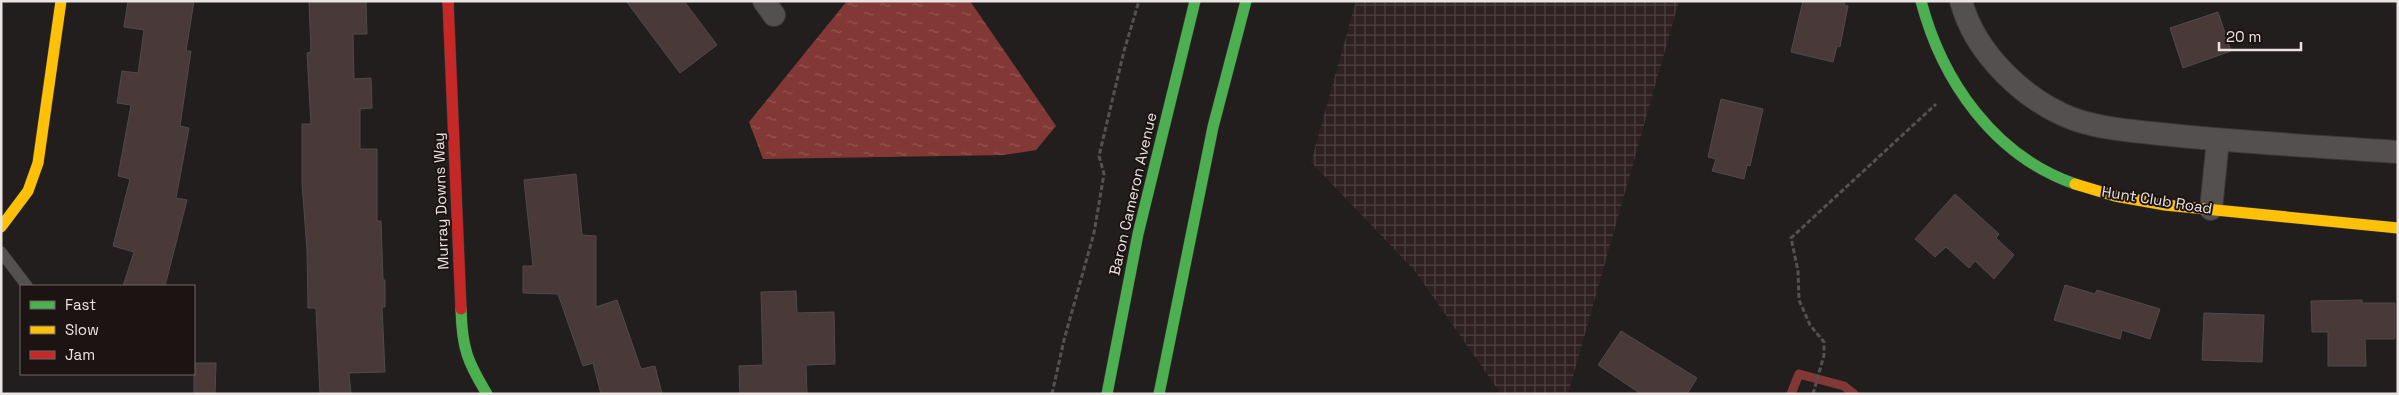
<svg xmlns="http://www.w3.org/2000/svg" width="2399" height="395" font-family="'Space Grotesk',sans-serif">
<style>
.industrial{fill:url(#industrial-grid)}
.water{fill:url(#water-ripples)}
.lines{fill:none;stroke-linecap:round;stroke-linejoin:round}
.stream{stroke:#823935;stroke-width:9}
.building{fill:#493939;stroke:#4f4b4b}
.lane-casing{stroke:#3c3838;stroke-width:12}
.street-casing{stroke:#3c3838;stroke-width:24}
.fast-casing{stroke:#3c3838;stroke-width:12}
.slow-casing{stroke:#3c3838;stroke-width:12}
.jam-casing{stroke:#3c3838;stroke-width:12}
.path{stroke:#545151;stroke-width:3;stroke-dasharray:5 2.5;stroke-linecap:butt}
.lane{stroke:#545050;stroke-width:11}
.street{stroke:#545050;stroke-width:22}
.fast{stroke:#4caf50;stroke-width:11}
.slow{stroke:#ffc107;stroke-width:11}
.jam{stroke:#c62828;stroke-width:11}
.labels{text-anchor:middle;stroke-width:4;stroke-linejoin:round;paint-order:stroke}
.street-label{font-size:15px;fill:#eae4e3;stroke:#1c1413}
</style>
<defs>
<pattern id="industrial-grid" width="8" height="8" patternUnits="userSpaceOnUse" patternTransform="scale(1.25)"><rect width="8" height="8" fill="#2f2121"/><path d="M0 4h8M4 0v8" fill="none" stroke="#4d4141"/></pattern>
<pattern id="water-ripples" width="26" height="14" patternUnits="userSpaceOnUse" patternTransform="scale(1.25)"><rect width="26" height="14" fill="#823935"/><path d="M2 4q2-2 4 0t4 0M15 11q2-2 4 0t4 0" fill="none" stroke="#945652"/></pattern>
</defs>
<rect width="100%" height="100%" fill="#231e1e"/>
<path class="industrial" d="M1356 1H1679L1568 394H1501L1415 271 1311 162Z"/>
<path class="water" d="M847 1H970L1056 126 1036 150 1004 155 763 159 749 122Z"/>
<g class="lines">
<path class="stream" d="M1791 394 1799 374 1844 386 1854 394"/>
</g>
<g class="building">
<path d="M128 1H194L186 51H191L180 126 189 128 176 198 187 200 165 286H123L134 252 113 246 130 179 118 176 131 105 117 103 122 71 138 73 144 30 124 27Z"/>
<path d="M309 1H366L367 34H353L354 79 371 78 372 108 360 109V149H377V221H381L383 280H385V307H382L385 372 349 373 351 394H320L316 308H308L307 250 302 183V124H311L307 53 311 52Z"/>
<path d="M626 1H684L717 45 680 73Z"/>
<path d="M1803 1H1845L1844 5 1848 6 1840 47 1837 46 1833 62 1791 52Z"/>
<path d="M2218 12 2231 51 2183 68 2170 28Z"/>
<path d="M1721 99 1763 109 1750 166 1747 165 1744 179 1712 171 1716 159 1708 157Z"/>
<path d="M576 174 582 235 596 236V307L617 300 641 369 655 366 662 394H601L593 363 583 366 558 294 523 293V266H533L524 180Z"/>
<path d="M1955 194 1999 234 1996 238 2014 255 1994 279 1975 261 1969 268 1946 247 1935 257 1915 239Z"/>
<path d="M2065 285 2095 294 2097 290 2160 309 2150 339 2122 330 2120 339 2054 320Z"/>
<path d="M796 291 797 313 834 312 835 364 806 365 807 394H740L739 366 763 365 761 292Z"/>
<path d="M2362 300V303H2395V339H2365L2366 366H2328V332H2312L2311 301Z"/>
<path d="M2204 313 2264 315 2262 362 2202 360Z"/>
<path d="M1621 331 1697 378 1687 394H1641L1598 365Z"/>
<path d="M194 363H216L215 394H194Z"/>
</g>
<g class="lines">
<defs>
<path id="lane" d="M1 252 27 286"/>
<g id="street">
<path d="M764 1 774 15"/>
<path d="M1961 1C1975 54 2026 102 2076 120 2110 131 2147 132 2181 136 2253 143 2326 147 2398 152"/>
<path d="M2211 209 2218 140"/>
</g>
<g id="fast">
<path d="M1921 1C1942 81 1994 156 2075 184"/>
<path d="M461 309C462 348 467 361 487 394"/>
<path d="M1107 394 1138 234 1195 1"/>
<path d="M1159 394 1213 127 1246 1"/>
</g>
<g id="slow">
<path d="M2075 184 2115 196 2165 205 2398 228"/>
<path d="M1 227 28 191 38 163 61 1"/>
</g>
<path id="jam" d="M448 1 461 309"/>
</defs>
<use href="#lane" class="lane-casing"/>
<use href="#street" class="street-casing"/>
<use href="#fast" class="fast-casing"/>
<use href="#slow" class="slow-casing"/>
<use href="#jam" class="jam-casing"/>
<g class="path">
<path d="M1052 394 1064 340 1094 233 1104 174 1099 156 1124 51 1139 1"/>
<path d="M1813 394 1824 355V342L1810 325 1799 300 1798 271 1791 238 1936 104"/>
</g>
<use href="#lane" class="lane"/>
<use href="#street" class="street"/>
<use href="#fast" class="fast"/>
<use href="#slow" class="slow"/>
<use href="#jam" class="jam"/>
</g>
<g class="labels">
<g class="street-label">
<text transform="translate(1133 194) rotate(-77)" y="5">Baron Cameron Avenue</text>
<text transform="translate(2157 200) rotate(9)" y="5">Hunt Club Road</text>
<text transform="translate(441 201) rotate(-92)" y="5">Murray Downs Way</text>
</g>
</g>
<rect width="2399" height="395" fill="none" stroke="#eae4e3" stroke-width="5"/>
<rect x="20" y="285" width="175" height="90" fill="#1c1413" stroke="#6e6766"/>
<rect x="30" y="301" width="25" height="8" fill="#4caf50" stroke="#6e6766"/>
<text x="65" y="310" font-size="15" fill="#eae4e3">Fast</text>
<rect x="30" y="326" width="25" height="8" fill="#ffc107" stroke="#6e6766"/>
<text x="65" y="335" font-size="15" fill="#eae4e3">Slow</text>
<rect x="30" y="351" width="25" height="8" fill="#c62828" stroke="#6e6766"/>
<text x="65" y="360" font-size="15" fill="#eae4e3">Jam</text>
<path d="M2219 42v8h82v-8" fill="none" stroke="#eae4e3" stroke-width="2.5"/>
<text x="2226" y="42" font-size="15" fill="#eae4e3" stroke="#1c1413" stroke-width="4" paint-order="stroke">20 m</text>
</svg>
